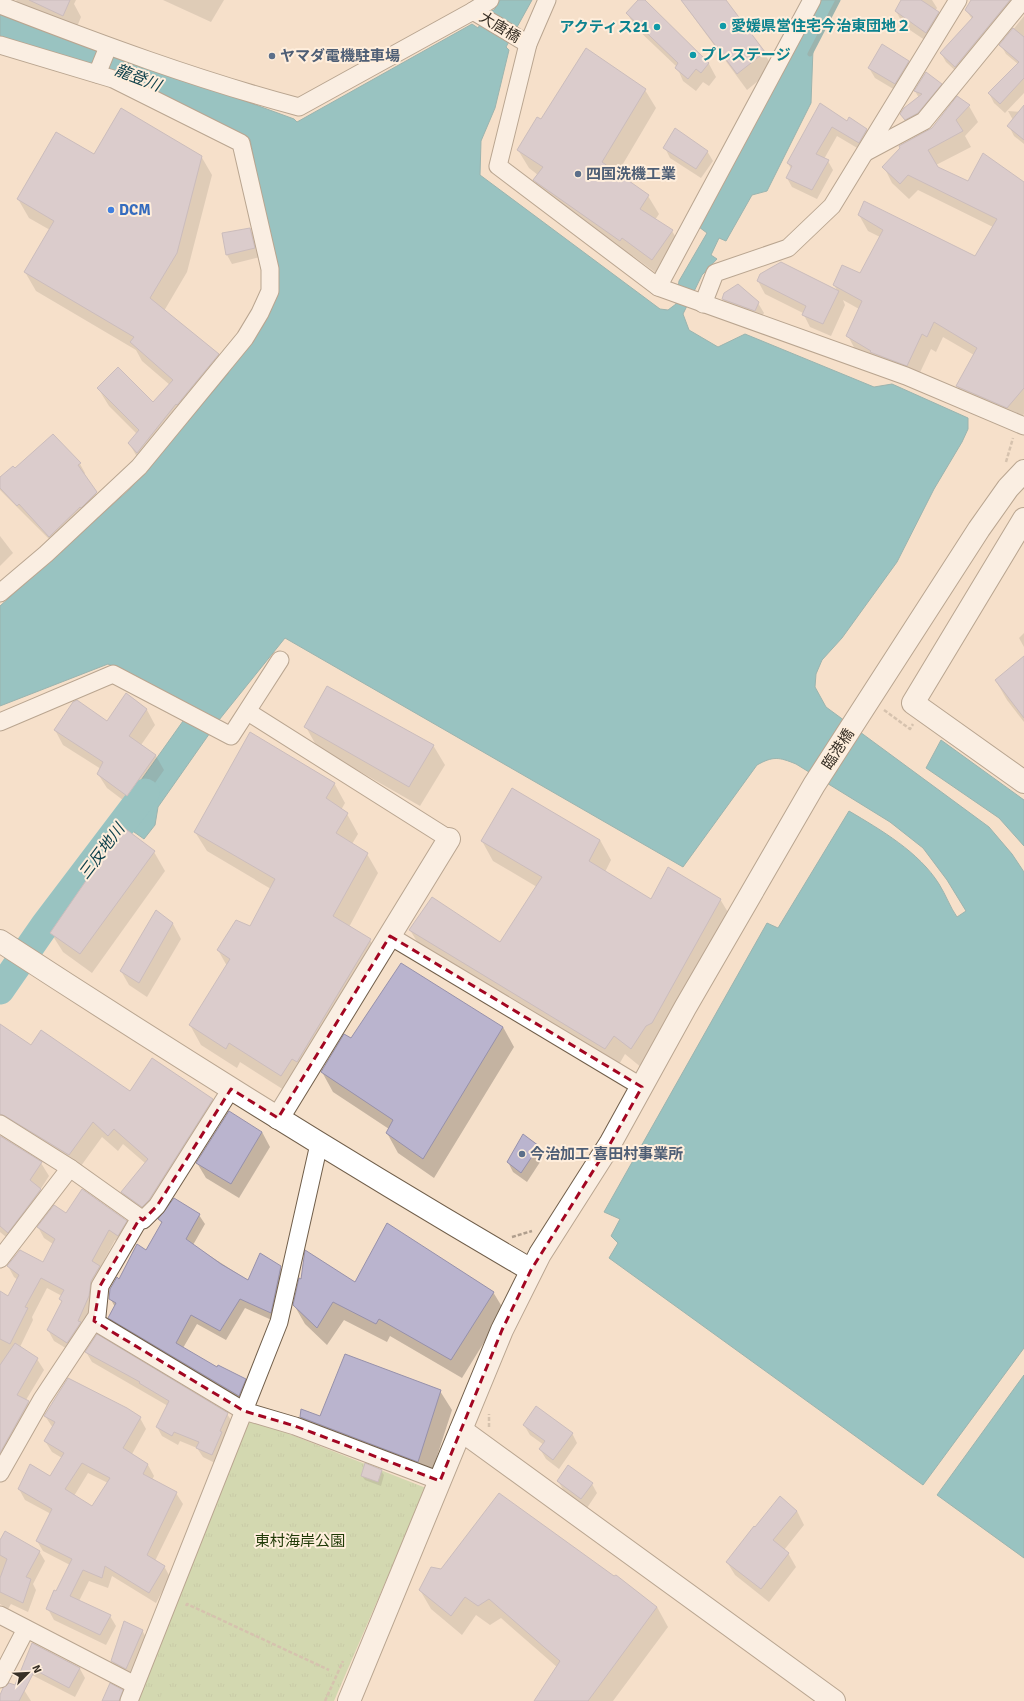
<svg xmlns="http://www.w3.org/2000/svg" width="1024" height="1701" font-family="Signika,'Noto Sans JP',sans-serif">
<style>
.grass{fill:url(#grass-tufts)}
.pitch{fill:#a9ce90}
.water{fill:#289fb7;stroke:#2d7e8c}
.shadow{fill:#0003;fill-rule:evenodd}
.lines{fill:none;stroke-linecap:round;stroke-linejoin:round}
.stream{stroke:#2d7e8c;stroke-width:5}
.river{stroke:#289fb7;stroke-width:29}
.building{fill:#bab4ce;stroke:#9791aa;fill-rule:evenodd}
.street-casing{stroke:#705e4a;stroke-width:19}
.secondary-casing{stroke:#705e4a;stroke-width:24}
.path{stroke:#af9e8d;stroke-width:2.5;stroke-dasharray:4 2;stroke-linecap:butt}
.street{stroke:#fff;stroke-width:17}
.secondary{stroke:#fff;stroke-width:22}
.marked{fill:none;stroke:#a30622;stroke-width:3;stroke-dasharray:8 5;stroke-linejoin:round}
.culture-dot{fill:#0f9aa8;stroke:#ffeedc;stroke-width:1.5}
.service-dot{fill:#5c6f8a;stroke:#ffeedc;stroke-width:1.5}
.shop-dot{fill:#3f7fe0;stroke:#ffeedc;stroke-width:1.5}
.labels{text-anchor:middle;stroke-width:4;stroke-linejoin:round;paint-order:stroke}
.culture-label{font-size:15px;font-weight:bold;fill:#0d838f;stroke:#ffeedc;text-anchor:start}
.street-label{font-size:15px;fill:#383027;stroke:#ffeedc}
.service-label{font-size:15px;font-weight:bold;fill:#4e5e75;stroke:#ffeedc;text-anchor:start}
.shop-label{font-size:15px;font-weight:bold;fill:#366cbe;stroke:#ffeedc;text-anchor:start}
.park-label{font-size:15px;fill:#1f3906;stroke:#ffeedc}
.water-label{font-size:16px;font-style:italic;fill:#0b3e49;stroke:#ffeedc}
</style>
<defs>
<pattern id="grass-tufts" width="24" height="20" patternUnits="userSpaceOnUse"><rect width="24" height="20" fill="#a9ce90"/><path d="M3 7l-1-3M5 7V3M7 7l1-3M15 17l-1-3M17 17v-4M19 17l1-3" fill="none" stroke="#92b17c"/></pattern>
</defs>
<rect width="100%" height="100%" fill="#f5e0ca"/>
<path class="grass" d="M249 1418 426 1488 334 1701H138L154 1652Z"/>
<path class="pitch" d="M164 1688 190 1701H159Z"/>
<g class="water">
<path d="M500 0H532L506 47 509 50 495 108 481 141 480 175 660 309 668 310 676 304 679 281 707 233 699 227 815 0H838L813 49 811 103 767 191 752 195 726 241 719 238 711 255 717 259 702 275 683 314 689 330 718 347 745 334 874 387 892 384 968 418V429L962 442 934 489 897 562 842 638 822 660 816 674 815 687 826 707 989 827 1012 854 1024 872V1348L923 1485 609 1258 618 1243 611 1236 620 1219 604 1212 767 923 778 928 849 811C881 830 919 852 939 884 946 895 950 907 957 917L966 911 947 880 923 848 890 822 796 764C779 757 773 756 757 765L683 867 285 638 219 720 158 807 155 825 144 839 117 820V814L193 707 108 664 0 706V606L130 489 263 326 277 289 276 272 250 139 0 37V11L294 119 297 122 472 24 478 28 487 12 494 10Z"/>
<path d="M941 740 1024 800V846L999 818 926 768Z"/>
<path d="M1024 1375V1558L937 1495Z"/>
</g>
<g class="shadow">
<path d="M16 0H76L74 4 81 17 74 34 21 9Z"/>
<path d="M163 0H224L211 22Z"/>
<path d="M639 0H643L709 64 716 77 709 86 703 82 696 91 683 81 677 67 635 27 627 13Z"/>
<path d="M681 0H725L764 52 773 69 747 90Z"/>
<path d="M902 0H932L937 8 935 11 947 28 935 47 904 26 896 11Z"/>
<path d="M973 0H1024L960 75 946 62 941 53 972 19 966 10Z"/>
<path d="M1024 16V93L1005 113 994 103 989 93 1018 64 1006 54 1001 45Z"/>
<path d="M908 62 914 72 900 93 875 78 869 68Z"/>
<path d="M941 84 946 93 922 122 906 123 901 114 919 98 915 91Z"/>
<path d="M645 90 656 108 617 174 648 196 659 214 655 220 672 231 683 249 663 278 633 256 631 259 545 198 534 180 538 175 529 168 518 150 541 121Z"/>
<path d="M820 105 848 122 849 119 867 130 872 139 864 152 837 136 824 159 828 161 833 170 817 199 792 187 787 178 791 169 788 163Z"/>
<path d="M969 106 978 122 965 136 971 147 936 165 938 168 968 183H1024V414L1016 423 966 402 957 386 974 355 943 337 936 352 931 349 916 381 856 351 848 336 859 309 843 300 845 305 831 336 810 327 803 313 765 294 758 281 761 275 838 292 834 285 860 275 880 237 868 231 859 215 975 257 993 227 918 190 909 199 892 183 884 167 932 128Z"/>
<path d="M1008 111 1024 112V144L1014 136 1009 126 1013 120Z"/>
<path d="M665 148 707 151 713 161 701 178 670 158Z"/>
<path d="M94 156H201L212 175 187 272 164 311 218 354 229 373 188 422 187 421 148 471 140 462 129 443 137 434 109 406 98 388 153 403 170 385 142 361 136 350 36 291 25 272 50 230 29 218 18 199Z"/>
<path d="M250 229 255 239 260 257 232 264 227 255Z"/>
<path d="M723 299 758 303 764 313 760 320 728 309Z"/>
<path d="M53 436 80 464 85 473 84 475 102 502 56 546 0 490V479L15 469Z"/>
<path d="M0 536 13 553 0 566Z"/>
<path d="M1024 633V647L1019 638Z"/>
<path d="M1024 657V722L1007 700 996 681Z"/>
<path d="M126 694 147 710 155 725 141 745 156 756 164 770 136 810 107 788 98 774 101 769 63 745 55 730 108 723Z"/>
<path d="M306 727 433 745 445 765 420 806 317 747Z"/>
<path d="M334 783 345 803 341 810 347 814 358 834 352 844 367 854 378 873 349 927 370 940 382 960 292 1095 240 1062 237 1068 201 1045 190 1025 227 966 218 950 250 927 271 889 207 851 195 832Z"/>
<path d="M600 840 611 860 605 872 651 900 720 899 732 919 642 1068 625 1054 617 1068 422 950 410 930 500 944 537 887 493 861 482 841Z"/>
<path d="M154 852 165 871 92 973 63 952 51 933Z"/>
<path d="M156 912 173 924 181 939 147 997 129 985 121 971Z"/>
<path d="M0 1025 32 1047 130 1092 212 1100 221 1115 158 1216 131 1208 122 1192 145 1163 123 1144 118 1151 102 1137 78 1170 0 1124Z"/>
<path d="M503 1027 514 1047 434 1178 398 1153 387 1133 389 1129 333 1092 322 1072 352 1039Z"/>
<path d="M262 1132 270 1147 239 1198 206 1178 197 1163Z"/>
<path d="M0 1137 41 1163 49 1176 40 1190 48 1203 16 1245 0 1232Z"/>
<path d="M538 1146 544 1156 527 1182 513 1172 508 1162Z"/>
<path d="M66 1215 126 1221 132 1232 124 1246 115 1240 100 1268 106 1278 74 1353 54 1341 48 1330 62 1302 61 1299 62 1296 47 1288 32 1317 33 1320 20 1347 37 1359 44 1370 26 1400 35 1413 0 1474V1292L8 1298 18 1280 14 1277 8 1266 44 1264 53 1244 44 1238 38 1227Z"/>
<path d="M199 1215 205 1224 193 1245 249 1281 280 1267 286 1277 276 1322 245 1308 226 1340 197 1324 183 1348 217 1369 245 1380 250 1389 244 1404 114 1327 109 1318 115 1307 110 1298 119 1280 147 1251 162 1224 159 1219Z"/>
<path d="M355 1284 493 1292 504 1310 462 1378 390 1336 387 1342 344 1320 327 1345 305 1324 294 1305Z"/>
<path d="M86 1352 227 1414 233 1423 217 1464 203 1457 197 1448 180 1441 178 1445 162 1436 157 1427 168 1406 92 1362Z"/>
<path d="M440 1391 452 1410 429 1481 313 1437 301 1417 321 1418Z"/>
<path d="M45 1416 140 1418 146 1429 132 1454 148 1465 154 1476 152 1480 176 1493 183 1504 155 1561 164 1566 170 1577 156 1603 112 1576 108 1588 89 1581 79 1601 110 1616 116 1626 106 1645 54 1620 48 1609 70 1565 43 1551 37 1541 51 1514 25 1500 19 1489 51 1478 62 1458 52 1452 45 1441 53 1428ZM88 1473 108 1483 93 1507 74 1496Z"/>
<path d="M524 1425 572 1433 577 1443 559 1469 546 1459 540 1449 544 1445 530 1435Z"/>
<path d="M381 1471 384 1475 381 1486 365 1480 362 1476Z"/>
<path d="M558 1481 592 1484 597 1493 587 1508 564 1491Z"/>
<path d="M780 1498 797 1511 804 1525 784 1550 788 1553 796 1567 769 1602 735 1575 727 1562Z"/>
<path d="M0 1542 39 1551 45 1561 33 1584 36 1590 28 1612 11 1604 8 1609 0 1604Z"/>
<path d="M420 1590 657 1607 668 1627 613 1701H535L557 1667 501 1618 490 1625 476 1615 462 1635 431 1609Z"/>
<path d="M142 1630 150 1645 135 1683 121 1676 112 1661Z"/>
<path d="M33 1644 80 1669 85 1678 75 1697 30 1674Z"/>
<path d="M24 1690 31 1701H0V1697Z"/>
<path d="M122 1691 127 1701H103Z"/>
</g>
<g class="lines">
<path class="stream" d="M810 54 838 0"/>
<path class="river" d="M0 990 45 925 145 793"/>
</g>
<g class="building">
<path d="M29 0H70L63 16Z"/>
<path d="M638 0H645L709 63 701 73 696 69 688 79 675 68 678 63 626 13Z"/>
<path d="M681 0H726L765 52 737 74Z"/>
<path d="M901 0H921L939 12 926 33 895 11Z"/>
<path d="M971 0H1010L955 67 940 53 973 17 965 10Z"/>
<path d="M1013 28 1024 37V78L1000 104 988 93 1019 62 999 45Z"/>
<path d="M882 44 909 61 895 84 868 68Z"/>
<path d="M586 48 646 89 602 162 649 195 640 209 673 230 652 260 622 238 620 241 533 180 543 167 517 150 537 117 541 119Z"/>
<path d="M926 72 942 84 918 113 905 120 900 114 904 108 922 94 914 91Z"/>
<path d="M957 96 970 105 956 120 963 131 928 150 938 167 968 181 983 153 1024 182V388L1007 408 956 386 977 348 934 322 927 337 922 334 907 366 870 352 871 351 846 336 862 301 833 285 842 265 860 273 883 230 858 215 864 201 975 256 997 219 908 175 900 184 882 167 900 148 899 146 932 128Z"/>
<path d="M820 103 847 121 849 117 867 129 859 143 832 127 816 154 829 160 812 190 786 178 792 166 787 163Z"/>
<path d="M1024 105V140L1007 126Z"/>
<path d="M121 108 202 156 177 253 150 298 219 354 177 405 176 404 137 453 128 443 139 430 97 388 118 367 153 402 173 380 130 342 134 337 24 272 54 221 17 199 56 132 94 154Z"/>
<path d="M675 128 708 151 696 169 663 148Z"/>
<path d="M250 228 255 248 226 255 222 233Z"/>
<path d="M781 262 839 291 823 324 802 315 806 306 757 281 760 274Z"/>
<path d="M738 284 759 302 755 311 722 299 724 293Z"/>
<path d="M53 434 81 463 78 465 97 492 81 508 80 507 49 537 19 504 17 506 0 488V477L13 466 15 468Z"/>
<path d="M1024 656V718L995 680Z"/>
<path d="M327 686 434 745 409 787 304 727Z"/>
<path d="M126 693 147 709 129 736 156 755 127 796 97 774 103 762 54 730 73 702 77 700 107 721Z"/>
<path d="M250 732 335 783 326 798 348 813 336 833 368 853 333 916 371 939 297 1062 292 1059 281 1076 229 1043 226 1049 189 1025 230 959 217 950 236 920 250 926 275 879 194 832Z"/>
<path d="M512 788 600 840 589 861 651 899 668 867 721 899 652 1023 646 1026 631 1049 614 1036 605 1049 409 930 432 897 500 942 542 877 481 841Z"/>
<path d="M123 827 155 851 80 954 50 933Z"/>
<path d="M156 910 173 923 139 983 120 971Z"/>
<path d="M401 963 503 1027 423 1159 386 1133 393 1120 321 1072 344 1034 351 1038Z"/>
<path d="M0 1024 31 1045 41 1030 130 1091 152 1058 213 1099 149 1200 142 1207 121 1192 148 1159 114 1129 108 1136 93 1122 69 1155 5 1116 0 1114Z"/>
<path d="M229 1111 262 1132 231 1184 196 1163Z"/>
<path d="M523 1134 539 1146 521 1173 507 1162Z"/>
<path d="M0 1136 42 1162 30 1180 41 1189 8 1233 0 1226Z"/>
<path d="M82 1189 127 1221 118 1236 109 1230 92 1261 100 1266 91 1281 89 1296 78 1321 81 1322 67 1343 47 1330 62 1301 59 1299 64 1290 41 1278 25 1307 28 1308 10 1344 0 1339V1291L8 1296 19 1275 7 1266 20 1250 43 1262 55 1239 37 1227 54 1205 66 1213Z"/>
<path d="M174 1198 200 1214 186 1239 221 1264 248 1280 260 1253 281 1266 271 1313 240 1299 220 1331 191 1315 176 1343 217 1367 218 1365 246 1379 239 1396 108 1318 116 1303 109 1299 110 1289 117 1277 119 1279 137 1244 146 1250 162 1222 158 1219Z"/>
<path d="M387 1223 494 1292 451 1360 379 1319 376 1324 333 1302 317 1328 293 1305 299 1278 301 1279 305 1250 355 1282Z"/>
<path d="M97 1334 228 1413 220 1431 222 1432 212 1455 196 1448 199 1442 174 1432 172 1436 156 1427 169 1401 139 1383 140 1382 85 1352Z"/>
<path d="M15 1343 38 1358 17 1395 29 1401 0 1453V1365Z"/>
<path d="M345 1354 441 1390 418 1462 300 1417 301 1409 320 1416Z"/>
<path d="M68 1378 127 1408 141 1417 123 1448 148 1464 143 1474 177 1492 147 1555 165 1566 149 1593 105 1566 102 1578 83 1570 70 1596 111 1615 100 1635 46 1609 54 1590 56 1591 72 1559 36 1541 52 1509 18 1489 30 1464 50 1476 64 1453 44 1441 55 1422 44 1416ZM82 1463 110 1478 92 1506 65 1489Z"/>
<path d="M536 1406 573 1433 553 1460 539 1449 545 1441 523 1425Z"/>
<path d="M365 1463 382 1470 378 1482 361 1476Z"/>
<path d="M568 1465 593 1483 581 1499 557 1481Z"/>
<path d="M499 1493 614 1576 616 1575 657 1607 588 1701H534L560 1661 489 1599 478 1606 465 1597 451 1616 419 1590 431 1567 441 1569Z"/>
<path d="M780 1496 797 1511 773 1540 789 1553 761 1589 726 1562 754 1526 755 1527Z"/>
<path d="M5 1531 40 1551 26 1577 31 1579 23 1603 0 1592V1578L7 1559 0 1555V1540Z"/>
<path d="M124 1621 143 1630 126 1669 111 1661Z"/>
<path d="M32 1643 80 1668 69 1688 35 1670 19 1701H0V1695L3 1688 9 1683 15 1685Z"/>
<path d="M110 1683 123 1690 119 1701H102Z"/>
</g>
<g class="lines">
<defs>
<g id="street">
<path d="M547 0 528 44 498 166 658 287 906 376 1024 426"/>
<path d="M0 5C98 43 197 80 299 107L473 11 528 44"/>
<path d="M473 11 490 0"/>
<path d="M0 45 113 79 241 143 270 269V291L260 313 245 338 139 467 46 554 0 593"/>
<path d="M97 74 108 47"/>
<path d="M866 152 924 121 1023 0"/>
<path d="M658 287 812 0"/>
<path d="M703 304 715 273 788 248 832 206 958 0"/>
<path d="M248 712 449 839"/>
<path d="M0 722 113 674 231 736 280 660"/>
<path d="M390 936 642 1087"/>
<path d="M0 1124 70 1168 143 1220 157 1206 231 1089"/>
<path d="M0 1259 70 1168"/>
<path d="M94 1321 244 1411 295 1426 440 1481"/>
<path d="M0 1473 42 1399 97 1316 100 1286 140 1218"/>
<path d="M0 1615 135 1685"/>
<path d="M0 1679 26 1629"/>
<path d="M129 1701 279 1322 319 1144"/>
</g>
<g id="secondary">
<path d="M1024 519 913 703 1024 782"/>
<path d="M0 941C175 1055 351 1165 531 1270"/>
<path d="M278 1118 449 839"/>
<path d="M461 1430 834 1701"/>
<path d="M349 1701 502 1330 540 1254 610 1144 685 1008 814 785 979 529 1008 488 1024 471"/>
</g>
</defs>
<use href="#street" class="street-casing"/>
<use href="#secondary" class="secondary-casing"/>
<g class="path">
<path d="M1006 462 1013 438"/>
<path d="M884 710 910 729 913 724"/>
<path d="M512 1237 532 1231"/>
<path d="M489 1427V1414"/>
<path d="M186 1606 187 1604 329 1670"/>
<path d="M325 1701 343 1661"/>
</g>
<use href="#street" class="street"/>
<use href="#secondary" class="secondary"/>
</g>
<path d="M0 0H1024V1701H0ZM390 936 642 1087 610 1144 531 1270 502 1330 440 1481 295 1426 244 1411 94 1321 100 1286 140 1218 143 1220 157 1206 231 1089 278 1118Z" fill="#f5e0ca" fill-opacity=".55" fill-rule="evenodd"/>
<path class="marked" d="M390 936 642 1087 610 1144 531 1270 502 1330 440 1481 295 1426 244 1411 94 1321 100 1286 140 1218 143 1220 157 1206 231 1089 278 1118Z"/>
<g class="culture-dot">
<circle cx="723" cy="26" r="4"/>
<circle cx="657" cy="27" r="4"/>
<circle cx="693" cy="55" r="4"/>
</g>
<g class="service-dot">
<circle cx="272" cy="56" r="4"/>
<circle cx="578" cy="174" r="4"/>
<circle cx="522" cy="1154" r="4"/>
</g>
<circle class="shop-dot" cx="111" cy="210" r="4"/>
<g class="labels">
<g class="culture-label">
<text x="731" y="31">愛媛県営住宅今治東団地２</text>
<text x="649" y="32" text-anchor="end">アクティス21</text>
<text x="701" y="60">プレステージ</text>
</g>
<g class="street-label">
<text transform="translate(500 27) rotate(31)" y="5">大唐橋</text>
<text transform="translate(838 749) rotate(-57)" y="5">臨港橋</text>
</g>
<g class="service-label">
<text x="280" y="61">ヤマダ電機駐車場</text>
<text x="586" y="179">四国洗機工業</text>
<text x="530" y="1159">今治加工 喜田村事業所</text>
</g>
<g class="shop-label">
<text x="119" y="215">DCM</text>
</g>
<g class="park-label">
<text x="300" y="1546">東村海岸公園</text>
</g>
<g class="water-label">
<text transform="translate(138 77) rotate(21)" y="6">龍登川</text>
<text transform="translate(101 851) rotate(-53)" y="6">三反地川</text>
</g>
</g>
<g transform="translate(28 1673) rotate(66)" stroke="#ffeedc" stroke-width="3" paint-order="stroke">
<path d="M0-3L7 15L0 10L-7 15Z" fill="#383027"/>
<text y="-6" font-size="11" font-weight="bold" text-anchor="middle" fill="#383027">N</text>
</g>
</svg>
